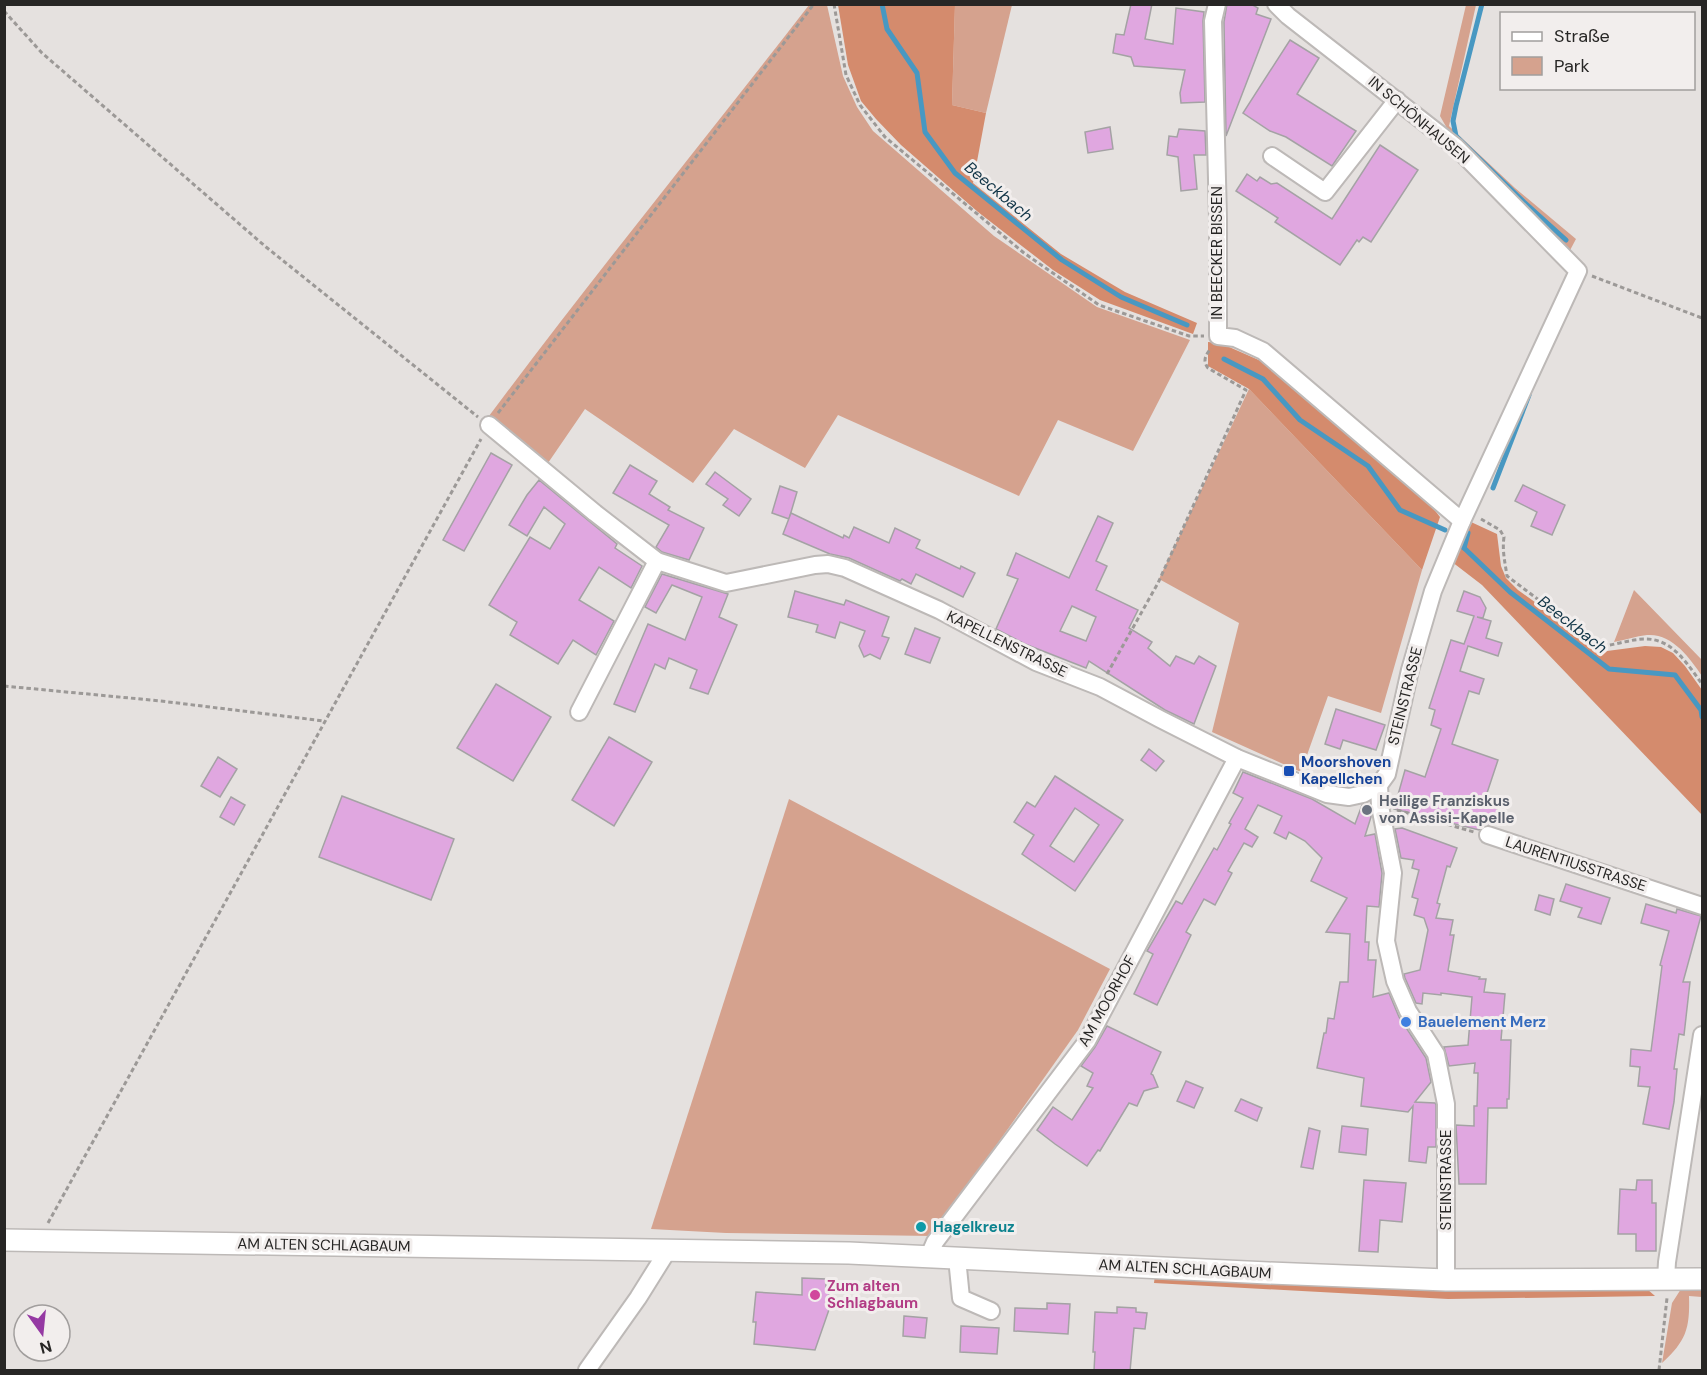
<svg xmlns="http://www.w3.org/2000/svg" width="1707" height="1375" font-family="'DM Sans',sans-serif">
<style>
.green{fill:#d5a28e}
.forest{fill:#d48b6d}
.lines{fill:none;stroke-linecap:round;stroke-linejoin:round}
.stream{stroke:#4898c2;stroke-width:5}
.building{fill:#e0a7e0;stroke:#a4a2a4;stroke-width:1.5;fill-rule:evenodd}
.minor-casing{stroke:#bdb9b7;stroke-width:20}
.major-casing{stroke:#bdb9b7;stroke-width:24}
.path{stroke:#9c9997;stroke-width:3;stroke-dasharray:4.5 3;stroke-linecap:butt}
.minor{stroke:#fff;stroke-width:16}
.major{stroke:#fff;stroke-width:21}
.transit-dot{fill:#1a4fb4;stroke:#f2eeed;stroke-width:2}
.worship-dot{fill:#6b7280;stroke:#f2eeed;stroke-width:2}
.shop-dot{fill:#3f7fe0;stroke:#f2eeed;stroke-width:2}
.culture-dot{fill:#0f9aa8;stroke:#f2eeed;stroke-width:2}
.hotel-dot{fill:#d1479c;stroke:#f2eeed;stroke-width:2}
.labels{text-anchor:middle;stroke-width:6;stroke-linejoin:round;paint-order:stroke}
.street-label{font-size:15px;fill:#272625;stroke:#f2eeed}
.transit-label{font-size:15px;font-weight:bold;fill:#164399;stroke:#f2eeed;text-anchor:start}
.worship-label{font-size:15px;font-weight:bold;fill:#5b616d;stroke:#f2eeed;text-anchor:start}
.shop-label{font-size:15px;font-weight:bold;fill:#366cbe;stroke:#f2eeed;text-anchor:start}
.culture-label{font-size:15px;font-weight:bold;fill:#0d838f;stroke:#f2eeed;text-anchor:start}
.hotel-label{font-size:15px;font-weight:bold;fill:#b23c85;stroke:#f2eeed;text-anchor:start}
.water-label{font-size:16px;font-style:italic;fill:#103446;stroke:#f2eeed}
</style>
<rect width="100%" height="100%" fill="#e5e1df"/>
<g class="green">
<path d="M809 5H827L843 76 857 107 873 131 994 236 1097 307 1190 340 1133 451 1058 420 1019 496 838 415 805 468 734 429 693 483 585 409 548 463 486 420C591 279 702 143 809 5Z"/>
<path d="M955 5H1012L986 113 952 105Z"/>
<path d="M1466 5H1476L1449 126 1515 188 1576 239 1568 254 1448 130 1440 116Z"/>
<path d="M1249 389 1422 570 1381 713 1328 696 1301 772 1212 732 1239 623 1159 579Z"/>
<path d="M1634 590 1702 660V676C1690 658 1672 633 1647 635 1636 636 1625 640 1614 642Z"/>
<path d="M789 799 1110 969 1078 1030 932 1236 726 1233 651 1229Z"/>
<path d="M1681 1289H1702V1297L1689 1296C1690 1329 1686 1341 1662 1363L1672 1303Z"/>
</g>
<g class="forest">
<path d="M838 5H955L952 105 986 113 973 183 1061 254 1125 292 1197 323 1193 334 1100 300 1053 270 978 212 901 145 876 119 861 101 848 65Z"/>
<path d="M1208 342 1220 343 1261 361 1430 504 1440 517 1422 570 1249 389 1208 366Z"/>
<path d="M1471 522 1497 534 1501 566 1506 578 1518 590 1553 615 1581 639 1607 651 1645 646 1661 647 1673 653 1685 666 1702 690V815L1482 585 1443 555Z"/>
<path d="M1155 1275 1647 1289 1655 1296 1448 1299 1154 1283Z"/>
</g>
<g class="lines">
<g class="stream">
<path d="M882 4 887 29 917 73 925 132 955 173 1062 260 1121 297 1187 325"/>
<path d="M1482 4 1456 106 1453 121 1456 136 1524 202 1566 240"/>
<path d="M1224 359 1263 379 1300 420 1368 466 1400 510 1445 530"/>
<path d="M1493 488 1529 395"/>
<path d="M1461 545 1510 592 1609 669 1675 675 1701 710 1702 717"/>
<path d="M1464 548 1468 533"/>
</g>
</g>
<g class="building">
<path d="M1131 4H1152L1145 39 1173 44 1176 8 1204 12 1203 21 1205 102 1181 103 1180 93 1185 70 1134 66 1131 57 1113 53 1116 34 1124 35Z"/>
<path d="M1227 4H1251L1258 8 1256 14 1271 19 1226 136 1224 22Z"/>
<path d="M1290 40 1319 58 1297 94 1356 131 1332 166 1286 137 1270 131 1243 113Z"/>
<path d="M1110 127 1113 149 1088 153 1085 132Z"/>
<path d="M1179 129 1205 131 1206 155H1194L1197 189 1181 191 1178 157 1167 155 1169 136 1177 137Z"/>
<path d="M1380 145 1418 170 1371 242 1363 237 1359 242 1357 240 1340 265 1275 222 1278 218 1236 191 1247 174 1257 181 1260 177 1271 184 1277 183 1332 219Z"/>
<path d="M491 453 512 465 464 551 443 540Z"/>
<path d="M630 465 657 481 649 494 670 507 668 510 704 528 689 560 662 552 656 547 669 525 613 493Z"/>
<path d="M715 472 751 499 739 516 723 505 728 499 706 484Z"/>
<path d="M539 480 617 544 615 548 642 566 631 588 599 567 579 600 614 621 596 655 573 640 558 664 510 635 517 622 489 605 530 537 550 549 565 524 544 507 527 536 509 525 527 495Z"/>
<path d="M1523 485 1565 505 1552 535 1531 526 1537 512 1515 501Z"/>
<path d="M780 486 797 492 789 519 772 513Z"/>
<path d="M791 513 843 538 844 535 849 538 854 527 889 543 895 528 920 540 916 548 960 569 961 566 975 573 963 597 916 574 911 584 902 579 900 581 849 558 830 554 783 534Z"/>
<path d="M1098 516 1113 523 1096 561 1107 566 1096 590 1138 610 1129 628 1152 642 1148 648 1170 666 1176 656 1194 664 1199 656 1216 666 1194 724 1165 710 1089 661 1086 668 1025 644 996 629 1018 579 1007 575 1016 553 1069 578ZM1072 606 1096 617 1086 641 1060 631Z"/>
<path d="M662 574 728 594 719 617 737 625 708 694 690 688 697 670 669 658 665 669 655 664 635 712 614 704 648 624 685 640 702 597 672 585 656 613 645 607Z"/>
<path d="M795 591 844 605 846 600 889 617 882 636 889 638 880 659 870 654 864 657 859 646 865 631 840 622 835 638 816 632 818 625 788 617Z"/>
<path d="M1464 591 1480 597 1486 608 1483 618 1477 617 1491 621 1486 638 1502 643 1498 656 1468 646 1460 671 1484 679 1479 694 1469 691 1452 744 1498 760 1486 796 1501 800 1492 825H1485L1479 830 1394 809 1405 770 1425 777 1441 729 1431 725 1435 710 1429 708 1451 640 1464 644 1474 616 1457 611Z"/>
<path d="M915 628 940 638 930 663 905 654Z"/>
<path d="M496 684 551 717 513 781 457 748Z"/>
<path d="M1336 709 1385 725 1376 750 1343 740 1340 749 1325 744Z"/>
<path d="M609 737 652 762 614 826 572 800Z"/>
<path d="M1149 749 1164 761 1156 771 1141 760Z"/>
<path d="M218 757 237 769 220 797 201 786Z"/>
<path d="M1243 772 1312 799 1355 824 1362 805 1370 806 1371 817 1365 836 1375 834 1382 873 1379 907 1367 906 1365 942H1369L1368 960H1376L1373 997 1389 993 1399 1017 1426 1058 1431 1082 1415 1102 1435 1103 1436 1105V1147H1428L1426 1163 1409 1161 1413 1106 1408 1112 1361 1106 1364 1078 1317 1068 1324 1033H1326L1328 1018 1334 1019 1340 982H1348L1350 934 1326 932 1347 898 1311 881 1322 858 1305 841 1289 832 1286 839 1274 833 1282 816 1258 805 1245 829 1258 837 1252 847 1244 843 1228 871 1232 873 1215 905 1204 899 1186 932 1191 935 1157 1005 1134 994 1153 954 1147 951 1176 901 1182 904 1214 848 1217 850 1231 824 1229 823 1243 798 1233 793Z"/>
<path d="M1055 776 1123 820 1075 891 1022 854 1034 835 1014 822 1027 802 1035 807ZM1075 808 1099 825 1074 862 1050 846Z"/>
<path d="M342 796 454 839 431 900 319 857Z"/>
<path d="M231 797 245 805 234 825 220 817Z"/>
<path d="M1402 828 1457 848 1450 867 1447 866 1437 903 1440 904 1436 918 1453 920 1450 935H1454L1448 971 1480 977 1479 979H1486L1484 992 1505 994 1501 1040H1511L1509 1099H1507V1108H1488L1486 1184H1459L1456 1125 1474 1126V1106H1477L1478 1073H1474L1475 1063 1449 1066 1444 1047 1468 1045 1472 997 1441 993V995L1423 993 1422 1004 1416 1003 1405 978 1404 974 1420 970 1428 930 1424 918 1414 915 1418 899 1412 897 1419 870 1412 868 1414 860 1401 858 1395 829Z"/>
<path d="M1566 884 1610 898 1601 924 1578 917 1582 908 1560 901Z"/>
<path d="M1539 895 1554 899 1550 915 1535 910Z"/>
<path d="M1646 904 1676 913 1677 909 1701 916 1683 982H1690L1684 1035 1679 1034 1674 1069H1677L1674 1102 1669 1129 1643 1124 1650 1087 1638 1086 1640 1067 1630 1066 1631 1049 1651 1051 1662 966 1660 965 1669 931 1641 923Z"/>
<path d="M1107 1026 1161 1052 1151 1074 1153 1075 1158 1087 1144 1091 1137 1106 1129 1103 1100 1151 1098 1150 1087 1166 1055 1144 1037 1130 1053 1107 1072 1120 1093 1088 1087 1086 1093 1073 1081 1066 1095 1047Z"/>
<path d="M1186 1081 1203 1088 1194 1108 1177 1101Z"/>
<path d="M1241 1099 1262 1108 1257 1121 1235 1111Z"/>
<path d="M1342 1126 1368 1129 1366 1155 1339 1152Z"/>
<path d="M1309 1128 1320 1131 1313 1169 1301 1167Z"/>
<path d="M1364 1180 1406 1183 1402 1222 1380 1220 1378 1252 1359 1251Z"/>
<path d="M1637 1180H1652V1203H1656V1251H1636V1234H1618L1620 1189 1636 1190Z"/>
<path d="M802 1278 826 1279V1288L829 1289V1300L832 1301 815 1350 754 1344 756 1322H753L756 1292 802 1295Z"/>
<path d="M1047 1303 1070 1304 1068 1334 1014 1331 1015 1308 1047 1309Z"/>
<path d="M1117 1307 1136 1308V1312L1147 1313 1145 1329 1134 1328 1130 1371H1094L1095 1352H1093L1095 1312 1117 1313Z"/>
<path d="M904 1316 927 1318 925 1338 903 1336Z"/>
<path d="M961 1326 999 1328 997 1354 960 1352Z"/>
</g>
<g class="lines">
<defs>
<g id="minor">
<path d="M1217 4 1213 21 1218 219V336L1235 338 1263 351 1462 521"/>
<path d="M1276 4 1288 16 1456 147 1578 271 1462 521 1433 591 1410 670 1387 774 1379 785 1380 806 1393 873 1386 941 1395 981 1408 1011 1436 1054 1446 1104V1280"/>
<path d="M1272 156 1325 192 1397 100"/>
<path d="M489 425 595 513 657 561 726 583 815 565 828 564 845 568 939 610 1036 662 1100 687 1160 719 1237 758 1327 794 1349 797 1363 794 1379 785"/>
<path d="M579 712 657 561"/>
<path d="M1488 835 1702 906"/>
<path d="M929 1256 935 1242 1087 1041 1237 758"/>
<path d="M957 1258 961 1298 991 1311"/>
<path d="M1666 1279 1667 1262 1702 1035"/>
<path d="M587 1370 638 1298 668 1250"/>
</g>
<path id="major" d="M4 1240 849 1253 1268 1273 1446 1280 1702 1279"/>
</defs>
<use href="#minor" class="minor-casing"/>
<use href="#major" class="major-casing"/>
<g class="path">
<path d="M834 4 846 75 860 105 885 137 1024 253 1099 305 1189 336H1204"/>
<path d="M4 11 42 53 266 247 478 417"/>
<path d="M1592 276 1702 318"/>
<path d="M498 413 814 4"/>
<path d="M1481 519 1500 530 1504 537C1502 551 1505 562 1507 576L1584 634 1604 646C1618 644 1632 639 1646 639 1673 639 1688 665 1702 684"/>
<path d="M1107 674 1158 583 1246 390 1208 368C1202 360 1206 355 1211 348"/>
<path d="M4 686 161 701 324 721"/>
<path d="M1397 810 1474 832"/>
<path d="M48 1223 481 439"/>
<path d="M1659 1370 1667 1298"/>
</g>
<use href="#minor" class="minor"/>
<use href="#major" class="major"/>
</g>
<rect class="transit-dot" x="1283" y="765" width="12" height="12" rx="3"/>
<circle class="worship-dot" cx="1367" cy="810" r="6"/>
<circle class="shop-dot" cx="1406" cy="1022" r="6"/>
<circle class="culture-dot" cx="921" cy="1227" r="6"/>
<circle class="hotel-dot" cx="815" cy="1295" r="6"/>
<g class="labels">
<g class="street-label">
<text transform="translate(1419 120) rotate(40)" y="5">IN SCHÖNHAUSEN</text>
<text transform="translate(1217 253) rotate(-90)" y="5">IN BEECKER BISSEN</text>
<text transform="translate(1007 644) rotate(26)" y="5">KAPELLENSTRASSE</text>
<text transform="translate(1405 696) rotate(-76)" y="5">STEINSTRASSE</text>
<text transform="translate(1576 864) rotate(18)" y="5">LAURENTIUSSTRASSE</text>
<text transform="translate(1107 1001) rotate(-61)" y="5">AM MOORHOF</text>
<text transform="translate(1446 1180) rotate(-90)" y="5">STEINSTRASSE</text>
<text transform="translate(324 1245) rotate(1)" y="5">AM ALTEN SCHLAGBAUM</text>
<text transform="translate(1185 1269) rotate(3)" y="5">AM ALTEN SCHLAGBAUM</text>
</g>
<g class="transit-label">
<text x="1301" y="767">Moorshoven<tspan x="1301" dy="17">Kapellchen</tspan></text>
</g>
<g class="worship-label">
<text x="1379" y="806">Heilige Franziskus<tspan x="1379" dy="17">von Assisi-Kapelle</tspan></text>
</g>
<g class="shop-label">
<text x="1418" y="1027">Bauelement Merz</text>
</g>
<g class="culture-label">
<text x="933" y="1232">Hagelkreuz</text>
</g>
<g class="hotel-label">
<text x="827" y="1291">Zum alten<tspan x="827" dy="17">Schlagbaum</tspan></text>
</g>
<g class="water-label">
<text transform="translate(999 191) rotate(40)" y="6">Beeckbach</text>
<text transform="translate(1573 624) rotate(38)" y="6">Beeckbach</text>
</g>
</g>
<rect width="1707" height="1375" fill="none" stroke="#272625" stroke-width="12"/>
<rect x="1500" y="12" width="195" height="78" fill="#f2eeed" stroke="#a19e9d" stroke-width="1.5"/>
<rect x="1512" y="32" width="30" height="9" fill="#ffffff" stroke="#a19e9d" stroke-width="1.5"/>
<text x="1554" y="42" font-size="18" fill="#272625">Straße</text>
<rect x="1512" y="57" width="30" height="18" fill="#d5a28e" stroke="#a19e9d" stroke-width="1.5"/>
<text x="1554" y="72" font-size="18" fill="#272625">Park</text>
<g transform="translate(42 1333) rotate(165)"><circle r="28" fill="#f2eeed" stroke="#a19e9d" stroke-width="1.5"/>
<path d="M0-4.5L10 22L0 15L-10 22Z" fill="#9539a3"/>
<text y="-9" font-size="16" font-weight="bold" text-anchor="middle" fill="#272625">N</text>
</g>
</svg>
